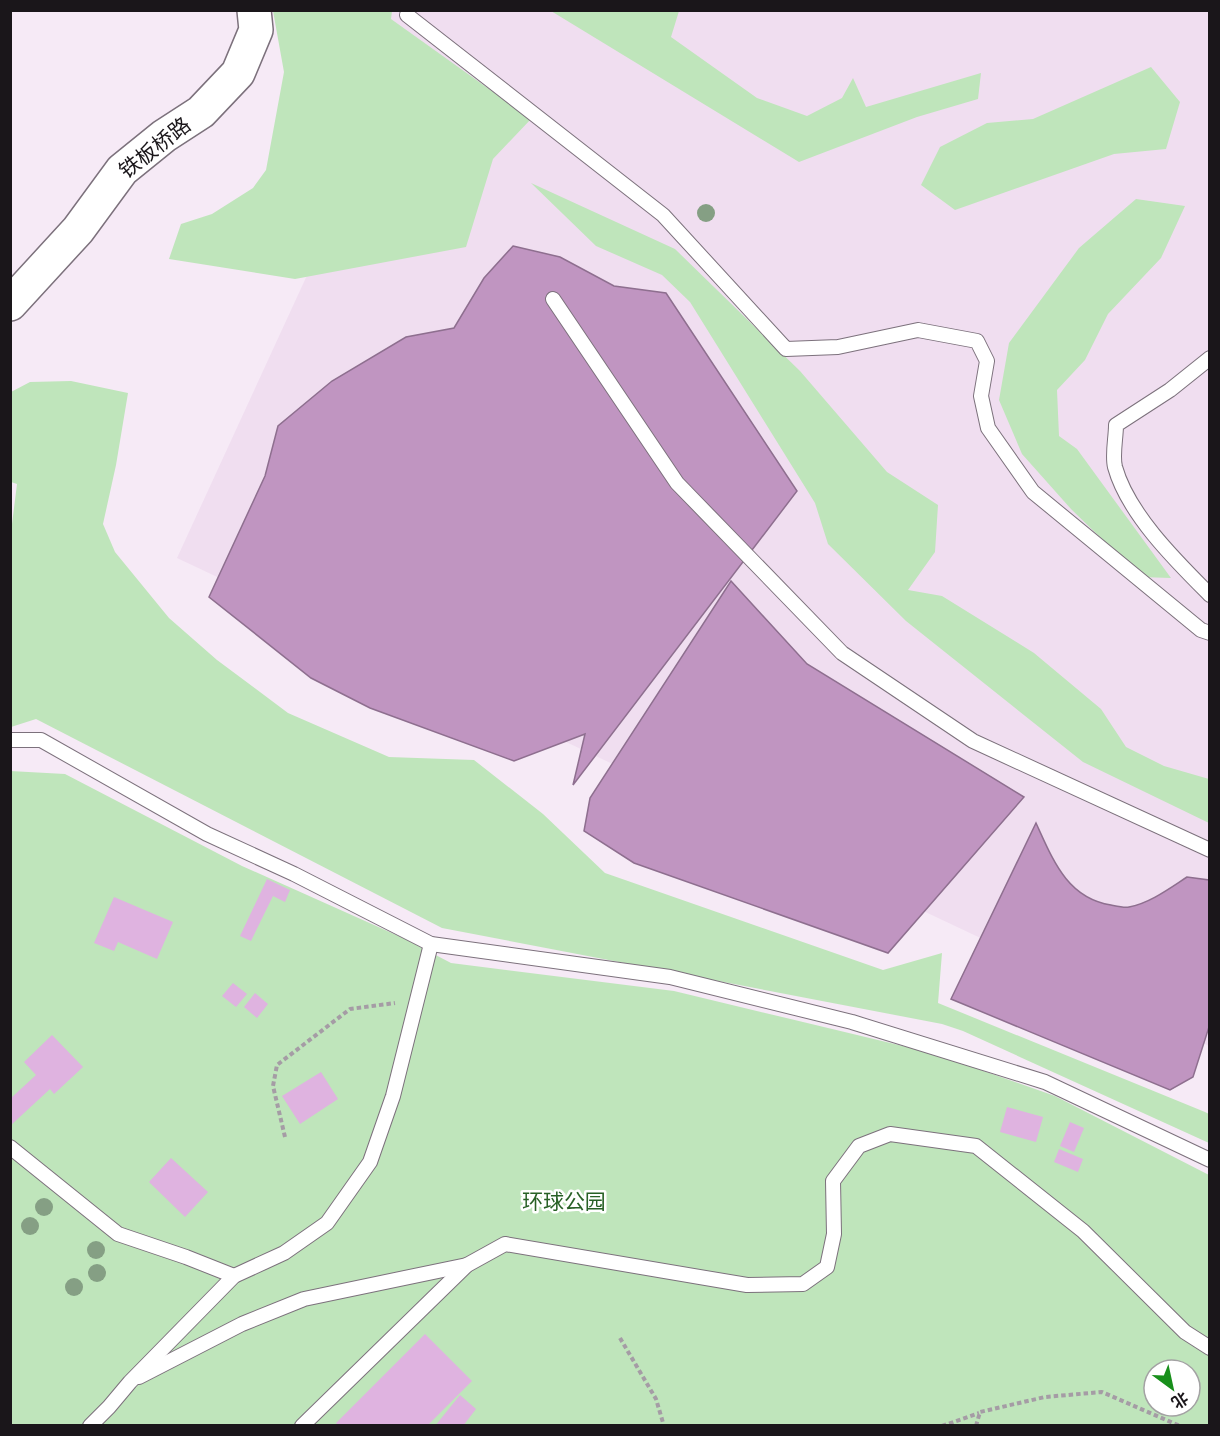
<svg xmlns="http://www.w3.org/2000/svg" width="1220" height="1436" font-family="Roboto,'Noto Sans SC',sans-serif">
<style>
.built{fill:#f0def0}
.green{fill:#bfe5bb;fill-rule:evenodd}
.water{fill:#c095c1;stroke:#8e6f8f;stroke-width:1.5}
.building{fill:#dfb3e0}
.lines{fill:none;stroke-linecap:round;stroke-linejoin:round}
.lane-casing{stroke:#7c717c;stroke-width:16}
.secondary-casing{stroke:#7c717c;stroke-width:36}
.path{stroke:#a59ca5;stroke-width:4;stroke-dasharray:4.5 3;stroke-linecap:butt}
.lane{stroke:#fff;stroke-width:14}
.secondary{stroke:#fff;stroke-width:33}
.tree{fill:#859f84}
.labels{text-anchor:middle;stroke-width:5;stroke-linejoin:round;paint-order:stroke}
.street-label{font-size:21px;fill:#1a161a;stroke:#fff}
.park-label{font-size:21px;fill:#286126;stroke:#fff}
</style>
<rect width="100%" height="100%" fill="#f6eaf6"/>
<path class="built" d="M333 11H1209V1046L177 558 361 158Z"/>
<g class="green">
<path d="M273 11H392L391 19 531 119 493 159 466 247 295 279 169 259 181 224 212 214 253 188 266 170 284 72Z"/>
<path d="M551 11H679L671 37 757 98 807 116 842 98 853 78 866 107 981 73 978 99 917 117 799 162Z"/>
<path d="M1151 67 1180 102 1166 149 1114 154 955 210 921 185 940 147 987 123 1033 119Z"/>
<path d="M531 183 675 249 800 371 887 472 938 505 935 552 908 590 942 596 1034 653 1101 709 1126 747 1164 766 1209 779V823L1083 762 906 621 828 544 815 503 690 302 662 275 596 246Z"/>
<path d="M1136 199 1185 206 1161 258 1108 314 1085 360 1057 390 1059 436 1077 449 1171 578 1141 577 1071 509 1022 454 999 400 1009 343 1079 248Z"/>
<path d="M71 381 128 393 116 465 103 524 115 552 169 618 217 660 288 713 389 757 474 760 543 814 605 873 883 970 942 953 938 1003 1205 1112 1209 1114V1143L963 1031 942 1024 442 928 36 719 11 727 10 540 17 484 11 482V392L30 382Z"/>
<path d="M10 771 65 774 242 866 403 938 451 963 674 991 932 1053 1055 1096 1209 1175V1425H11ZM1154 1370H1190V1406H1154Z"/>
</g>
<g class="water">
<path d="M513 246 560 257 614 286 666 293 797 491 573 785 585 734 514 761 370 708 311 678 209 597 265 476 278 426 332 381 406 337 454 328 484 278Z"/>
<path d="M731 581 807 664 1024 797 888 953 634 863 584 831 590 798Z"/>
<path d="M1036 823C1053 860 1067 898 1111 905 1116 906 1124 908 1129 907 1150 903 1170 888 1187 877L1209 880V1027L1193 1077 1170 1090 951 999Z"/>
</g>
<g class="building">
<path d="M267 879 290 890 285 902 273 896 251 941 240 936Z"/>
<path d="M114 897 173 922 157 959 118 942 114 951 94 943Z"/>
<path d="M233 983 247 994 236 1007 222 996Z"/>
<path d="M255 993 268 1004 257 1018 244 1007Z"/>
<path d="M52 1035 83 1067 54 1094 50 1089 10 1126V1099L36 1075 24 1062Z"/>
<path d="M321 1072 338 1099 300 1124 282 1096Z"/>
<path d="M1007 1107 1043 1117 1036 1142 1000 1132Z"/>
<path d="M1070 1122 1084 1128 1074 1152 1060 1146Z"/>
<path d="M1059 1149 1083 1159 1078 1172 1054 1162Z"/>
<path d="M171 1158 208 1192 185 1217 149 1182Z"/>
<path d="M425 1334 472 1381 427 1426H339L336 1423Z"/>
<path d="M460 1395 476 1409 463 1426H435Z"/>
</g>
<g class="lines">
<defs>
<g id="lane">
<path d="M407 15 663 215 786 349 838 347 918 330 977 341 987 361 981 396 988 428 1033 492 1201 630 1210 633"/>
<path d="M553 299 677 483 842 653 973 741 1210 850"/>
<path d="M1210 358 1170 390 1116 425C1116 438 1112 455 1115 467 1128 514 1176 561 1210 595"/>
<path d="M10 740H41L207 834 294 874 431 944 670 977 852 1022 1045 1082 1210 1160"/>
<path d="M10 1147 118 1234 186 1257 234 1276"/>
<path d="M139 1377 242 1324 304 1299 467 1265"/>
<path d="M90 1426 109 1407 130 1382 234 1276 284 1253 327 1223 370 1162 393 1096 431 944"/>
<path d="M302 1426 467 1265 505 1244 747 1285 803 1284 827 1267 834 1234 833 1181 859 1146 890 1134 976 1146 1083 1231 1185 1332 1210 1348"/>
</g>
<path id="secondary" d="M10 304 78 230 122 170 164 136 201 112 238 73 256 30 254 10"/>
</defs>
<use href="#lane" class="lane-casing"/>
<use href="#secondary" class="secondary-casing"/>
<g class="path">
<path d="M285 1137 273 1086 277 1065 350 1009 395 1003"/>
<path d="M620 1338 656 1399 664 1426"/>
<path d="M942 1426 979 1413"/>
<path d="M976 1426 980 1412 1045 1397 1102 1392 1180 1426"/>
</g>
<use href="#lane" class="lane"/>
<use href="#secondary" class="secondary"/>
</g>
<g class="tree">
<circle cx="706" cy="213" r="9"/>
<circle cx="44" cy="1207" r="9"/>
<circle cx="30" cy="1226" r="9"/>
<circle cx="96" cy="1250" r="9"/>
<circle cx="97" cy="1273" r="9"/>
<circle cx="74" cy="1287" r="9"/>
</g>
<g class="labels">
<g class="street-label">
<text transform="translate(155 148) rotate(-38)" y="7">铁板桥路</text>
</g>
<g class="park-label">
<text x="564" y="1209">环球公园</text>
</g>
</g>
<rect width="1220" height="1436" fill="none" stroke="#1a161a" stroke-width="24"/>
<g transform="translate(1172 1388) rotate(147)"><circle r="28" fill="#ffffff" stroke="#a3a2a3" stroke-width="1.5"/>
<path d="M0-4.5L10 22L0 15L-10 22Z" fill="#188f1b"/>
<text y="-9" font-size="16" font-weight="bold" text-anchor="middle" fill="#1a161a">北</text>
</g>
</svg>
